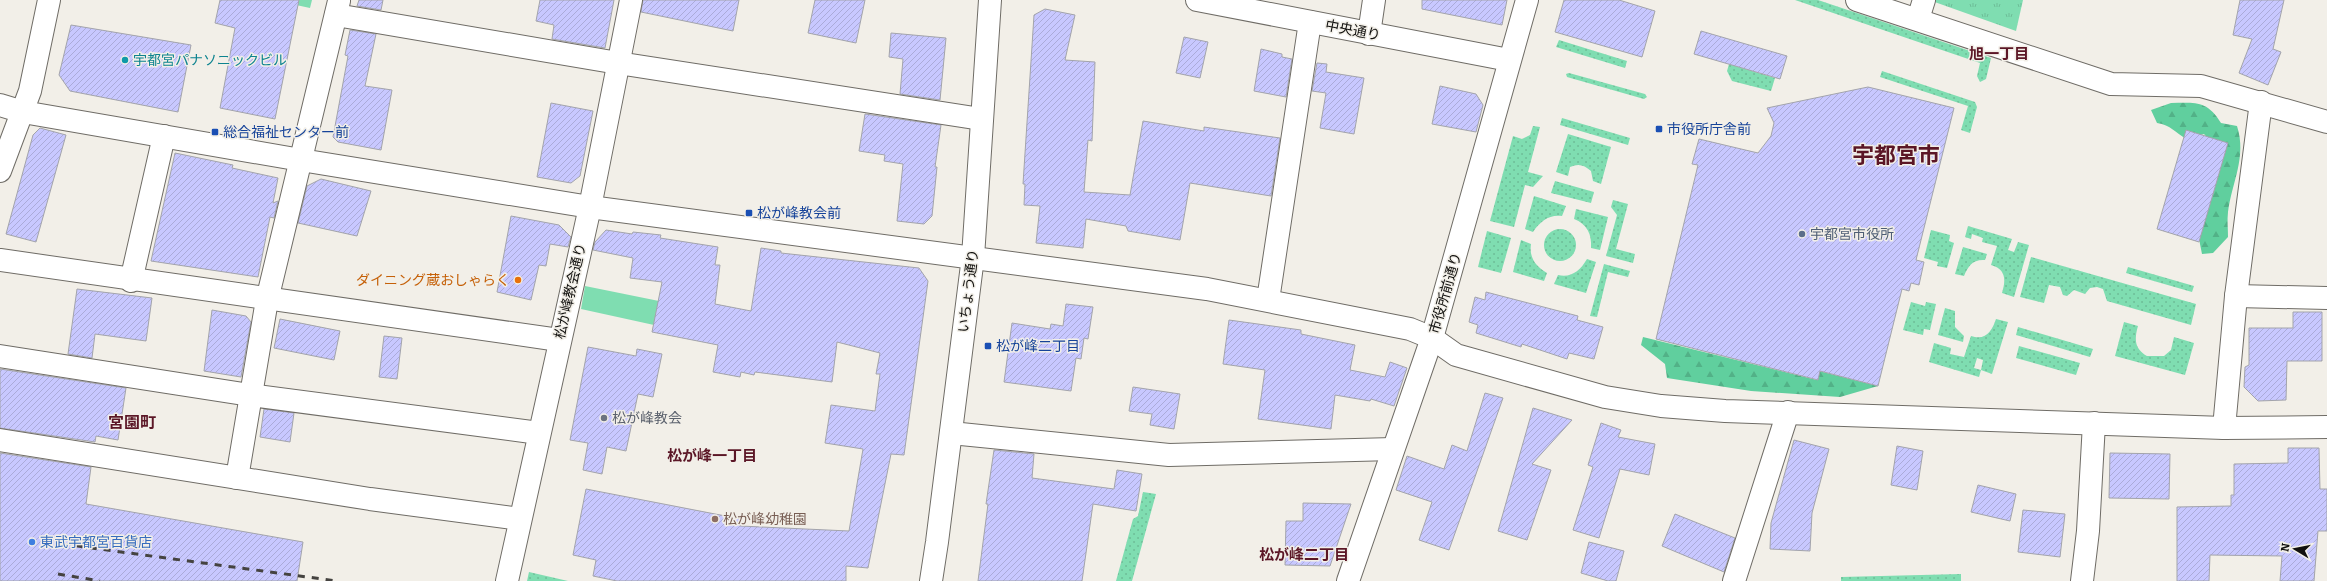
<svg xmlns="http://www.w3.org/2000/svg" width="2327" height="581" font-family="Bitter,'Noto Sans JP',serif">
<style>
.grass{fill:url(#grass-dots);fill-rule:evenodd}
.forest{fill:url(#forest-firs)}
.park{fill:url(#park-tufts)}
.garden{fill:#7fddb1}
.building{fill:url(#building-hatch);stroke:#a3a4ab}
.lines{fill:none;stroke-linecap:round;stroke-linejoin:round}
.minor-casing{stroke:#6f6c66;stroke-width:24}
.minor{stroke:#fff;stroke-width:22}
.rail{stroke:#454340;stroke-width:3;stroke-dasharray:7 7;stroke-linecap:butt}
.culture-dot{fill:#0f9aa8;stroke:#f2efe8;stroke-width:1.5}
.transit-dot{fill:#1a4fb4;stroke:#f2efe8;stroke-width:1.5}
.service-dot{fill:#5c6f8a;stroke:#f2efe8;stroke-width:1.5}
.food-dot{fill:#e8710a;stroke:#f2efe8;stroke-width:1.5}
.worship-dot{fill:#6b7280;stroke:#f2efe8;stroke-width:1.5}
.education-dot{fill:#8d6e63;stroke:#f2efe8;stroke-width:1.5}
.shop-dot{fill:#3f7fe0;stroke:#f2efe8;stroke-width:1.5}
.labels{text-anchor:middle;stroke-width:3;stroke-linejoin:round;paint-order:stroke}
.street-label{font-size:14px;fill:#11100e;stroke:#f2efe8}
.culture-label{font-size:14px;fill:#0d838f;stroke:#f2efe8;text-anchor:start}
.transit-label{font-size:14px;fill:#164399;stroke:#f2efe8;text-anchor:start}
.service-label{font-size:14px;fill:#4e5e75;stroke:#f2efe8;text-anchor:start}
.food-label{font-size:14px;fill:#c56008;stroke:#f2efe8;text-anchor:end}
.worship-label{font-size:14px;fill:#5b616d;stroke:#f2efe8;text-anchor:start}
.education-label{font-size:14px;fill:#785e54;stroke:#f2efe8;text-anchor:start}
.shop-label{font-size:14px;fill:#366cbe;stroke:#f2efe8;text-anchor:start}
.neighbourhood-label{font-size:15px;font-weight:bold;fill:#5b1626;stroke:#f2efe8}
.quarter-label{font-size:16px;font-weight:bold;fill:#5b1626;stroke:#f2efe8}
.town-label{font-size:22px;font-weight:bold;fill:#5b1626;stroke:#f2efe8}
</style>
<defs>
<pattern id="grass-dots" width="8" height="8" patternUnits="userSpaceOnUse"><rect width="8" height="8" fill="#7fddb1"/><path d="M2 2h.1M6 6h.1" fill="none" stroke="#6dbd97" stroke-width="1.8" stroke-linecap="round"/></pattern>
<pattern id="forest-firs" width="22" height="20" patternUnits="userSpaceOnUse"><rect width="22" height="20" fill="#60cf9e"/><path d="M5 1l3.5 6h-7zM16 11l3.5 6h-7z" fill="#52b187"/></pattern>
<pattern id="park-tufts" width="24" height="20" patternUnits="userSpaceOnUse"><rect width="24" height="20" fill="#7fddb1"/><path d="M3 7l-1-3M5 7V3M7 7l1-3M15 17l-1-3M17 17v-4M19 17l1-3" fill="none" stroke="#6dbd97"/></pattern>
<pattern id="building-hatch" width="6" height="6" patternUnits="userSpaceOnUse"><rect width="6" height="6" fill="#c8c8ff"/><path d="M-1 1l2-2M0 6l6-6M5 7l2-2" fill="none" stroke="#ababd9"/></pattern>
</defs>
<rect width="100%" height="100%" fill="#f2efe8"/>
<g class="grass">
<path d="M1795 0H1818L1991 58 1986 79 1980 82 1977 76 1980 63Z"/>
<path d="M1559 40 1627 61 1625 68 1556 47Z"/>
<path d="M1729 64 1775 78 1771 91 1732 81 1727 71Z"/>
<path d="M1882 71 1975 102 1977 107 1970 133 1961 130 1968 106 1880 77Z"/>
<path d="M1569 73 1645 94 1647 97 1644 99 1567 77 1566 74Z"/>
<path d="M1562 118 1630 138 1628 145 1560 125Z"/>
<path d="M1533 126 1540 127 1528 172 1543 176 1533 187 1525 185 1514 227 1490 221 1513 136 1522 139 1530 135Z"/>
<path d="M1568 134 1611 147 1601 184 1593 181 1591 171C1584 165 1579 163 1570 167L1568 176 1556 172Z"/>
<path d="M1555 181 1594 192 1591 203 1551 193Z"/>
<path d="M1534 196 1566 206 1562 216C1550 214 1540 221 1533 232L1525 229Z"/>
<path d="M1613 200 1628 204 1616 249 1635 254 1633 263 1606 256 1617 215 1611 207Z"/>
<path d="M1576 209 1608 217 1600 250 1591 248C1592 234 1587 224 1574 219Z"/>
<path d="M1968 226 2012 239 2008 250 2014 252 2018 242 2029 245 2014 297 2002 293C2006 280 2006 269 1991 265L1997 246 1982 242 1983 238 1972 234 1971 239 1965 237Z"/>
<circle cx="1560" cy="245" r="16"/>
<path d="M1931 230 1950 235 1949 241 1954 243 1947 268 1937 266 1938 262 1924 258Z"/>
<path d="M1487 231 1511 238 1501 273 1478 267Z"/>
<path d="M1521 240 1531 244C1529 257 1535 266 1547 273L1544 281 1513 272Z"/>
<path d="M1963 247 1987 254 1985 260C1973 259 1968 266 1964 276L1955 274Z"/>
<path d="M2031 257 2196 304 2191 325 2107 301 2103 289 2097 287 2090 288 2085 294 2074 290 2067 296 2063 295 2060 287 2049 285 2044 303 2020 297Z"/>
<path d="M1587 259 1596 262 1586 293 1554 284 1558 275C1571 278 1580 271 1587 259Z"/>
<path d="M1604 264 1630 271 1628 277 1608 272 1597 317 1590 316Z"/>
<path d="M2128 267 2194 286 2192 292 2126 273Z"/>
<path d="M1911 302 1925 306 1926 302 1936 304 1930 330 1924 329 1923 335 1903 330Z"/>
<path d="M1945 308 1955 311V327L1964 336 1963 342 1938 335Z"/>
<path d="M1996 319 2008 322 1992 374 1981 370 1979 377 1929 362 1934 343 1951 348 1950 354 1964 357 1971 336C1986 341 1992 331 1996 319ZM1977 358 1983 360 1981 370 1974 368Z"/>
<path d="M2124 322 2138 326C2134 340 2135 349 2147 356H2164L2171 350 2174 337 2194 343 2185 375 2115 356Z"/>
<path d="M2018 327 2093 349 2090 357 2016 335Z"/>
<path d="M2019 346 2080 363 2076 375 2016 358Z"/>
<path d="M1143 492 1156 494 1132 581H1116L1133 519 1138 516Z"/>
<path d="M529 572 568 581H527Z"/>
<path d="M1961 574V581H1841V577Z"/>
</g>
<g class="forest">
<path d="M2171 103C2195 103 2207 100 2221 123L2237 126C2247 157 2232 182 2228 212 2227 220 2228 229 2228 237L2213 253 2202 254 2195 219 2216 148 2204 134 2187 139C2175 133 2171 125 2157 123L2151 110Z"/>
<path d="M1643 337 1817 380 1819 371 1878 386 1840 397 1751 391 1667 378 1665 364 1641 345Z"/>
</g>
<g class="park">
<path d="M273 0H312L310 8Z"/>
<path d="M1929 0H2023L2016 31Z"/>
</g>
<path class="garden" d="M585 286 659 301 654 325 581 309Z"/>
<g class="building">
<path d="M220 0H299L275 119 220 108 235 28 215 23Z"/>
<path d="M359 0H383L381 10 357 6Z"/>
<path d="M540 0H614L605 48 552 39 554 25 536 21Z"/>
<path d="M643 0H739L733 31 641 12Z"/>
<path d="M815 0H865L856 43 808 33Z"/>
<path d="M1422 0H1507L1502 25 1422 9Z"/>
<path d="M1564 0H1619L1655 11 1642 57 1555 32Z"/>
<path d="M2240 0H2284L2273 49 2281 52 2268 85 2239 73 2252 39 2233 35Z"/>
<path d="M1045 9 1075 15 1065 60 1095 62 1092 141 1088 140 1084 192 1130 195 1143 121 1204 131V127L1280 138 1271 196 1190 183 1180 240 1128 231 1126 226 1086 219 1083 248 1036 243 1040 206 1024 205 1025 184H1023L1034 15Z"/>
<path d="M71 25 191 45 178 112 70 91 59 75Z"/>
<path d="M350 30 376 34 365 86 392 90 381 150 338 142 333 137 348 56 345 55Z"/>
<path d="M1701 31 1787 56 1780 79 1694 54Z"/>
<path d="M891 33 946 38 940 100 900 94 903 59 889 57Z"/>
<path d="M1184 37 1208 42 1200 78 1176 73Z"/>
<path d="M1261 49 1282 54V57L1292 59 1286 97 1254 91Z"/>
<path d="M1317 63 1327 64 1326 72 1364 78 1354 134 1320 128 1326 93 1312 91Z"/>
<path d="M1440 86 1476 94 1483 105 1476 132 1432 124Z"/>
<path d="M1868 87 1954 108 1916 260 1924 262 1919 285 1911 283 1909 291 1902 289 1878 386 1820 371 1818 380 1656 339 1698 165 1692 164 1699 139 1758 153 1771 136 1774 123 1767 108Z"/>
<path d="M551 103 593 111 580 176 571 183 537 177Z"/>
<path d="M865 114 941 125 935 167H937L932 216 924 224 897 221 903 164 884 161 885 155 859 151Z"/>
<path d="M40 128 66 135 36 242 6 234 33 135Z"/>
<path d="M2186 130 2228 143 2199 242 2157 229Z"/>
<path d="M175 153 233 165 232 168 278 178 273 203 278 201 274 218 270 217 258 277 151 261Z"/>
<path d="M321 179 371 191 357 236 298 223 307 186Z"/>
<path d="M511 216 559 225 571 237 568 247 550 244 546 266 539 265 531 300 497 292Z"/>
<path d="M606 230 632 234 633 232 661 235 660 238 718 247 715 265H720L715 304 751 311 761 248 781 251V253L919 268 928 281 904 455 891 454 868 568 846 566V581H617L593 576 596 560 573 555 586 489 741 519 740 526 849 531 863 449 825 443 831 405 875 411 880 374H876L880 353 837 342 832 382 755 372 754 375 741 372 740 377 713 372 718 345 652 332 662 282 630 278 633 258 593 250 595 242Z"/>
<path d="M77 289 152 298 146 341 95 334 92 358 68 354Z"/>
<path d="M1486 292 1578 316 1577 320 1603 327 1594 359 1569 353 1567 359 1522 344 1521 347 1476 333 1478 325 1469 322 1475 297 1485 300Z"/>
<path d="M1066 304 1093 307 1088 339 1084 338 1081 359 1076 358 1071 391 1004 382 1012 323 1050 329 1051 324 1063 326Z"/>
<path d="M212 310 246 316 251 322 241 377 204 371Z"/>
<path d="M2293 312H2322V361H2287L2286 400 2258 401 2244 387 2245 367 2249 365V328H2293Z"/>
<path d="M280 319 340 331 334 360 274 348Z"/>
<path d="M1229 320 1301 330V334L1355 345 1350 370 1385 377 1390 362 1407 368 1394 406 1371 399 1370 401 1335 395 1331 429 1258 419 1265 370 1223 364Z"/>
<path d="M384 336 402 338 397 379 379 377Z"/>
<path d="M588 347 636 356 637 349 662 354 653 397 638 394 626 451 607 447 602 474 583 470 588 443 570 440Z"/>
<path d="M0 369 126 388 118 440 96 436 95 442 0 428Z"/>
<path d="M1133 387 1180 394 1174 429 1150 425 1152 414 1129 411Z"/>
<path d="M1485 393 1503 398 1449 550 1419 540 1432 502 1396 490 1407 456 1444 469 1452 445 1467 451Z"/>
<path d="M1533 408 1572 420 1532 464 1551 470 1527 540 1498 531Z"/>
<path d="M264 409 294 413 290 442 260 437Z"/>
<path d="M1601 423 1621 430 1618 437 1655 444 1649 475 1620 469 1599 538 1573 530 1593 467 1588 465Z"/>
<path d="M1794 440 1829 449 1812 513 1810 551 1770 549 1771 523Z"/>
<path d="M1897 446 1923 451 1917 490 1891 485Z"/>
<path d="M2288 448H2319L2320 489H2327V531H2318L2314 581H2280L2282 556 2210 555 2209 581H2177V507L2231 506V495H2234V464L2288 463Z"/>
<path d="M994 450 1034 454 1032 478 1114 489 1117 470 1142 474 1136 511 1093 504 1082 581H978L988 504H986Z"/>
<path d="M0 453 91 467 86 504 303 542 297 581H0Z"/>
<path d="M2110 453 2170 454 2169 499 2109 498Z"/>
<path d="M1978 485 2016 494 2010 521 1971 512Z"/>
<path d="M1303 503 1351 504 1330 566 1285 565 1286 521H1303Z"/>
<path d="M2023 510 2065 514 2060 557 2018 552Z"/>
<path d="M1675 514 1735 538 1724 572 1662 546Z"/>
<path d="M1589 542 1624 551 1616 581H1608L1581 573Z"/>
</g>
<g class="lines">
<defs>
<g id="minor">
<path d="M1197 0 1509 60"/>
<path d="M1857 0 2111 84 2201 86 2327 122"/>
<path d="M336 15 618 63 981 119"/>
<path d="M1918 19 1924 0"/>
<path d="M1369 34 1374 0"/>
<path d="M0 105 23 112 301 160 590 207 1207 289 1410 329 1432 338 1456 355 1605 397 1661 406 1725 411 2224 428 2327 427"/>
<path d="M0 171 30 91 49 0"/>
<path d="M0 260 559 340"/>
<path d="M131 281 164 136"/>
<path d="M2236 296 2327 298"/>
<path d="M1268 300 1310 22"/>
<path d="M0 356 250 395 539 433"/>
<path d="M2224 428 2236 296 2261 102"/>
<path d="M951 433 1169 455 1393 449"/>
<path d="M0 440 370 499 520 519"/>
<path d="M237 478 267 300 339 1"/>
<path d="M507 581 590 207 631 0"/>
<path d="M931 581 937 542 973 257 990 0"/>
<path d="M1348 581 1432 338 1527 0"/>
<path d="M1734 581 1788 412"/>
<path d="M2082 581 2088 531 2094 423"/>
</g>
</defs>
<use href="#minor" class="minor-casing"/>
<use href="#minor" class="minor"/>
<g class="rail">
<path d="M62 544 337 581"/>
<path d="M58 574 100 581"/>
</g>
</g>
<circle class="culture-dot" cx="125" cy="60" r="4"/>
<g class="transit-dot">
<rect x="1655" y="125" width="8" height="8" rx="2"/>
<rect x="211" y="128" width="8" height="8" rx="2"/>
<rect x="745" y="209" width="8" height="8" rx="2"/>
<rect x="984" y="342" width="8" height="8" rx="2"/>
</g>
<circle class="service-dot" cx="1802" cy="234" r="4"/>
<circle class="food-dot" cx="518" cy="280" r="4"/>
<circle class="worship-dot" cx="604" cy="418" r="4"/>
<circle class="education-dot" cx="715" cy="519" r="4"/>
<circle class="shop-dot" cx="32" cy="542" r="4"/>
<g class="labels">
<g class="street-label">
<text transform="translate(1353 30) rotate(11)" y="5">中央通り</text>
<text transform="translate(570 291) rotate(-77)" y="5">松が峰教会通り</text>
<text transform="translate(968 291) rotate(-83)" y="5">いちょう通り</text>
<text transform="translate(1445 293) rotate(-74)" y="5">市役所前通り</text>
</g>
<g class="culture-label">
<text x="133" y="65">宇都宮パナソニックビル</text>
</g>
<g class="transit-label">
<text x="1667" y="134">市役所庁舎前</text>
<text x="223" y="137">総合福祉センター前</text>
<text x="757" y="218">松が峰教会前</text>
<text x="996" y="351">松が峰二丁目</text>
</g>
<g class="service-label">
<text x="1810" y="239">宇都宮市役所</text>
</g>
<g class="food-label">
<text x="510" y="285">ダイニング蔵おしゃらく</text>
</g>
<g class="worship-label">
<text x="612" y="423">松が峰教会</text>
</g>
<g class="education-label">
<text x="723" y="524">松が峰幼稚園</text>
</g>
<g class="shop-label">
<text x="40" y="547">東武宇都宮百貨店</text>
</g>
<g class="neighbourhood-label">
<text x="1999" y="59">旭一丁目</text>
<text x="712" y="461">松が峰一丁目</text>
<text x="1304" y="560">松が峰二丁目</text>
</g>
<g class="quarter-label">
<text x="132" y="428">宮園町</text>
</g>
<g class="town-label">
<text x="1896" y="163">宇都宮市</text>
</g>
</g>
<g transform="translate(2295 549) rotate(280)" stroke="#f2efe8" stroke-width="3" paint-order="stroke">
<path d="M0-3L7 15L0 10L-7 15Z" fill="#11100e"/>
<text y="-6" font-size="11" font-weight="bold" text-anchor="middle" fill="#11100e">N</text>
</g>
</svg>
